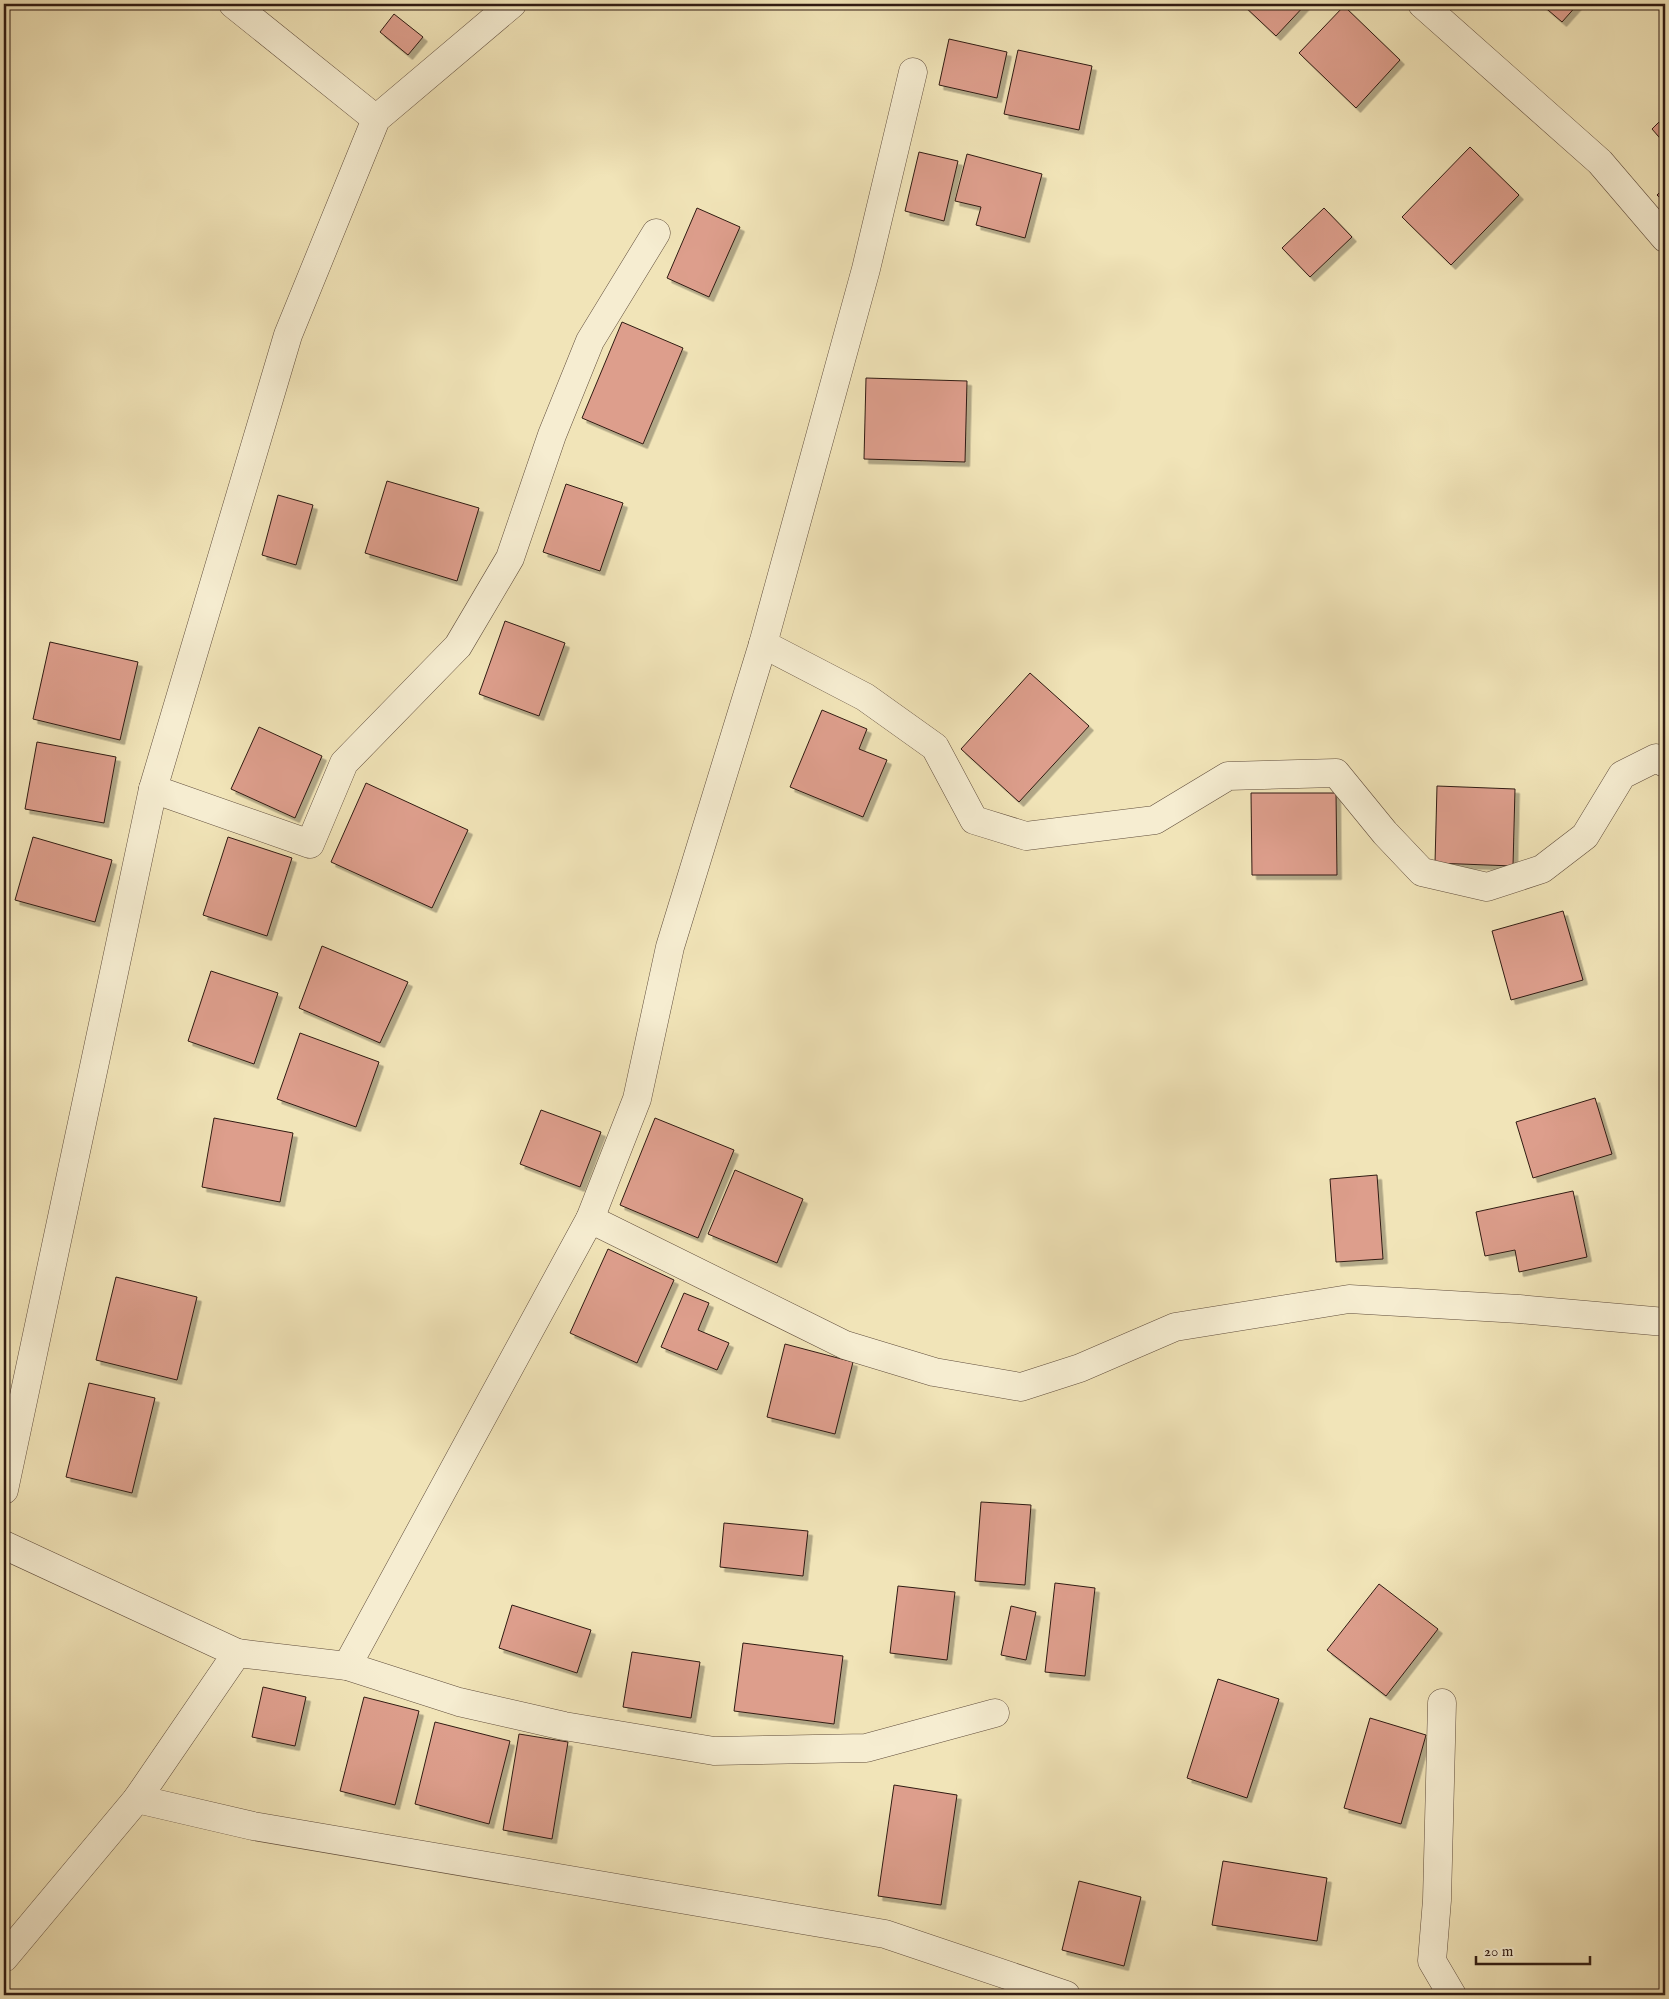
<svg xmlns="http://www.w3.org/2000/svg" width="1669" height="1999" font-family="'IM FELL English',serif">
<style>
.building{fill:#dd9e8c;stroke:#301b12;filter:url(#shadow)}
.lines{fill:none;stroke-linecap:round;stroke-linejoin:round}
.minor-casing{stroke:#604d3c;stroke-width:29}
.minor{stroke:#f6edd1;stroke-width:28}
</style>
<defs>
<filter id="shadow"><feDropShadow dx="4.5" dy="4.5" stdDeviation="0" flood-color="#0004"/></filter>
</defs>
<rect width="100%" height="100%" fill="#f1e4b8"/>
<filter id="stains"><feTurbulence type="fractalNoise" baseFrequency=".004" numOctaves="4"/><feColorMatrix values="0 0 0 0 .2 0 0 0 0 .09 0 0 0 0 .02 0 0 0 .5 -.17"/></filter>
<radialGradient id="worn" r=".72"><stop offset=".6" stop-color="#630" stop-opacity="0"/><stop offset="1" stop-color="#630" stop-opacity=".3"/></radialGradient>
<g class="building">
<path d="M1242 4H1306L1276 36Z"/>
<path d="M1541 4H1578L1562 22Z"/>
<path d="M1344 6 1400 60 1356 108 1299 53Z"/>
<path d="M394 14 423 37 408 55 380 32Z"/>
<path d="M949 39 1007 52 997 98 939 85Z"/>
<path d="M1018 50 1092 66 1079 130 1004 114Z"/>
<path d="M1665 116V144L1652 129Z"/>
<path d="M1470 147 1519 195 1451 265 1402 217Z"/>
<path d="M919 152 958 161 944 221 905 211Z"/>
<path d="M967 154 1042 174 1025 238 976 225 981 207 955 201Z"/>
<path d="M1665 187V203L1657 195Z"/>
<path d="M697 208 740 227 709 297 667 278Z"/>
<path d="M1324 208 1352 237 1310 277 1282 248Z"/>
<path d="M622 322 683 348 643 444 582 418Z"/>
<path d="M866 378 967 381 965 462 864 459Z"/>
<path d="M387 481 479 508 457 581 365 553Z"/>
<path d="M566 484 623 503 600 571 543 552Z"/>
<path d="M278 495 313 505 296 565 262 555Z"/>
<path d="M505 621 565 643 539 716 479 694Z"/>
<path d="M50 642 138 662 120 740 33 719Z"/>
<path d="M1030 673 1089 726 1019 802 961 749Z"/>
<path d="M822 710 867 729 859 749 887 760 863 817 790 787Z"/>
<path d="M259 727 322 756 295 818 231 789Z"/>
<path d="M37 742 116 757 104 823 25 809Z"/>
<path d="M366 783 468 830 432 908 331 862Z"/>
<path d="M1437 786 1515 789 1513 866 1435 863Z"/>
<path d="M1251 793H1336L1337 875H1252Z"/>
<path d="M33 837 112 860 95 922 15 900Z"/>
<path d="M228 837 292 858 267 936 203 915Z"/>
<path d="M1563 911 1583 980 1511 1000 1492 931Z"/>
<path d="M322 946 408 982 380 1043 299 1008Z"/>
<path d="M211 971 278 993 254 1064 188 1041Z"/>
<path d="M300 1033 379 1062 356 1127 277 1099Z"/>
<path d="M1595 1098 1612 1154 1533 1178 1516 1122Z"/>
<path d="M541 1110 601 1132 580 1187 520 1164Z"/>
<path d="M214 1118 293 1133 280 1202 202 1187Z"/>
<path d="M655 1118 734 1150 698 1238 620 1205Z"/>
<path d="M735 1170 803 1199 777 1263 708 1234Z"/>
<path d="M1377 1175 1383 1259 1336 1262 1330 1179Z"/>
<path d="M1573 1191 1587 1257 1519 1272 1515 1250 1485 1256 1476 1212Z"/>
<path d="M608 1249 674 1280 637 1363 570 1333Z"/>
<path d="M116 1277 197 1297 177 1380 96 1360Z"/>
<path d="M684 1293 709 1303 698 1330 729 1343 717 1370 661 1347Z"/>
<path d="M785 1344 853 1362 835 1434 767 1417Z"/>
<path d="M89 1383 155 1398 132 1493 66 1477Z"/>
<path d="M981 1502 1031 1505 1025 1585 975 1581Z"/>
<path d="M724 1523 808 1531 803 1576 720 1567Z"/>
<path d="M1055 1583 1095 1588 1085 1676 1045 1672Z"/>
<path d="M1379 1584 1438 1629 1386 1696 1327 1650Z"/>
<path d="M898 1586 955 1592 947 1660 890 1653Z"/>
<path d="M512 1605 591 1630 577 1673 499 1648Z"/>
<path d="M1011 1606 1036 1612 1026 1660 1001 1655Z"/>
<path d="M743 1643 843 1656 834 1724 734 1711Z"/>
<path d="M632 1652 700 1662 691 1718 623 1707Z"/>
<path d="M1218 1679 1279 1699 1247 1798 1187 1778Z"/>
<path d="M263 1687 306 1697 295 1746 252 1737Z"/>
<path d="M364 1697 419 1711 395 1805 340 1791Z"/>
<path d="M1370 1718 1426 1735 1401 1824 1344 1808Z"/>
<path d="M435 1722 510 1741 489 1824 415 1804Z"/>
<path d="M519 1734 568 1742 552 1839 503 1830Z"/>
<path d="M894 1785 957 1795 941 1905 878 1896Z"/>
<path d="M1223 1861 1327 1878 1317 1941 1212 1925Z"/>
<path d="M1079 1881 1141 1897 1124 1966 1062 1950Z"/>
</g>
<g class="lines">
<defs>
<g id="minor">
<path d="M233 4 376 119"/>
<path d="M1422 4 1600 162 1665 238"/>
<path d="M763 644 865 697 935 747 974 820 1026 836 1155 820 1228 776 1336 773 1385 833 1422 872 1487 887 1542 869 1585 836 1622 775 1656 758 1665 763"/>
<path d="M153 789 310 844 344 763 458 646 510 558 552 435 590 341 656 233"/>
<path d="M590 1219 845 1345 934 1372 1021 1387 1080 1368 1175 1327 1349 1299 1519 1309 1665 1322"/>
<path d="M4 1490 153 789 288 335 376 119 512 4"/>
<path d="M4 1545 237 1653 137 1799 253 1826 885 1934 1066 1995"/>
<path d="M237 1653 347 1666 459 1702 564 1726 714 1751 866 1748 995 1713"/>
<path d="M347 1666 590 1219 637 1099 670 947 763 644 866 269 913 72"/>
<path d="M1442 1703 1437 1900 1432 1961 1452 1995"/>
<path d="M4 1958 137 1799"/>
</g>
</defs>
<use href="#minor" class="minor-casing"/>
<use href="#minor" class="minor"/>
</g>
<rect width="1669" height="1999" fill="none" stroke="#f1e4b8" stroke-width="20"/>
<rect x="5" y="5" width="1659" height="1989" fill="none" stroke="#301b12" stroke-width="2.5"/>
<rect x="10" y="10" width="1649" height="1979" fill="none" stroke="#301b12"/>
<path d="M1476 1956v8h114v-8" fill="none" stroke="#301b12" stroke-width="2.5"/>
<text x="1484" y="1956" font-size="15" fill="#301b12" stroke="#f6edd1" stroke-width="4" paint-order="stroke">20 m</text>
<rect width="100%" height="100%" filter="url(#stains)"/>
<rect width="100%" height="100%" fill="url(#worn)"/>
</svg>
